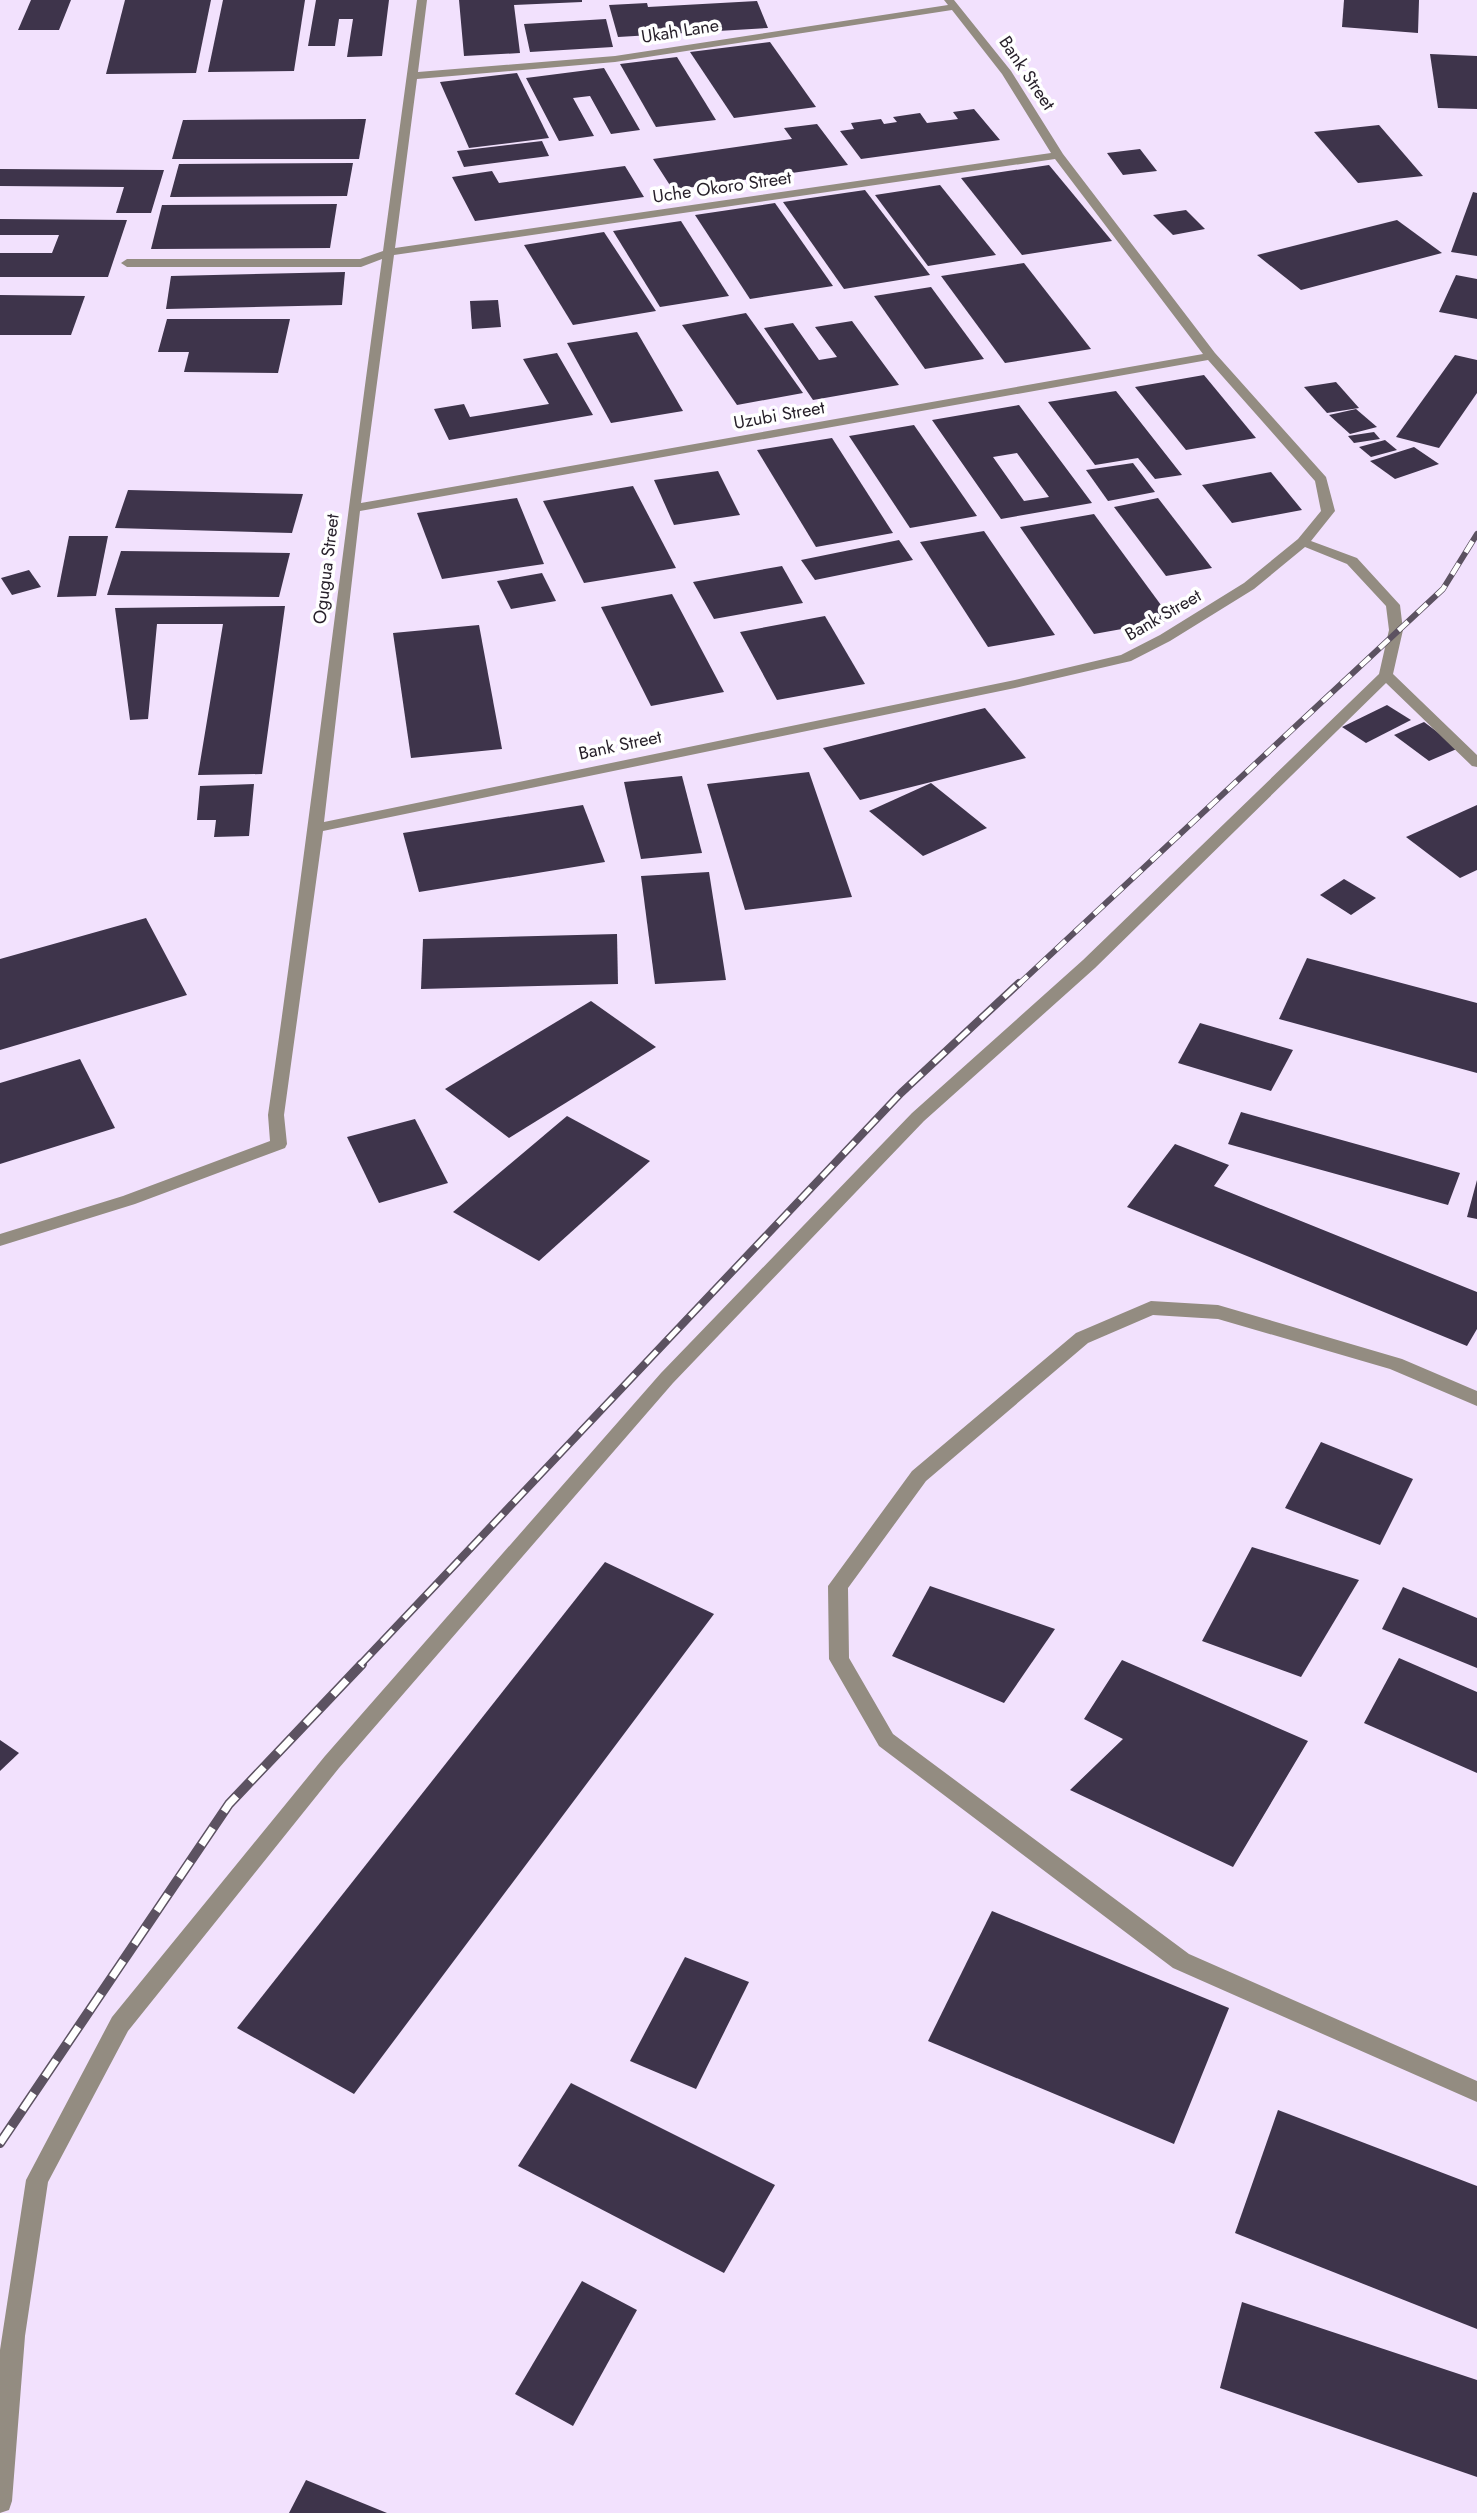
<svg xmlns="http://www.w3.org/2000/svg" width="1477" height="2513" font-family="Jost,sans-serif">
<style>
.building{fill:#3e344b;fill-rule:evenodd}
.lines{fill:none;stroke-linecap:round;stroke-linejoin:round}
.minor{fill:#938c81;fill-rule:evenodd}
.rail-far2-casing{stroke:#5c5261;stroke-width:6}
.rail-far1-casing{stroke:#5c5261;stroke-width:8}
.rail-casing{stroke:#5c5261;stroke-width:10}
.rail-far2{stroke:#fff;stroke-width:4.5;stroke-dasharray:13;stroke-linecap:butt}
.rail-far1{stroke:#fff;stroke-width:5;stroke-dasharray:16;stroke-linecap:butt}
.rail{stroke:#fff;stroke-width:7;stroke-dasharray:20;stroke-linecap:butt}
.labels{text-anchor:middle;stroke-width:7;stroke-linejoin:round;paint-order:stroke}
.far-street-label{font-size:18px;fill:#261f29;stroke:#fff}
</style>
<rect width="100%" height="100%" fill="#f2e1fd"/>
<g class="building">
<path d="M31 0H71L59 30H18Z"/>
<path d="M125 0H211L196 73 106 74Z"/>
<path d="M223 0H305L294 71 208 72Z"/>
<path d="M316 0H389L382 56 347 57 353 19H339L335 46H308Z"/>
<path d="M459 0H582V2L514 5 520 53 464 56Z"/>
<path d="M1344 0H1419L1418 33 1342 27Z"/>
<path d="M757 1 768 28 618 37 609 5 647 3 648 7Z"/>
<path d="M606 19 613 47 530 52 524 24Z"/>
<path d="M770 42 816 107 734 118 690 52Z"/>
<path d="M1430 54 1477 56V109L1438 108Z"/>
<path d="M677 57 716 120 656 127 620 64Z"/>
<path d="M604 68 640 130 611 134 590 96 573 98 594 136 559 141 526 78Z"/>
<path d="M517 73 549 138 469 148 440 82Z"/>
<path d="M974 109 1000 140 861 159 840 131 854 129 851 123 881 119 884 124 897 122 893 117 920 113 927 123 958 119 953 112Z"/>
<path d="M366 119 359 159H172L183 120Z"/>
<path d="M817 124 848 165 673 190 653 159 792 139 784 128Z"/>
<path d="M1379 125 1423 176 1358 183 1314 132Z"/>
<path d="M542 141 549 156 464 167 457 151Z"/>
<path d="M1140 149 1157 171 1123 175 1107 153Z"/>
<path d="M353 163 347 196 170 197 179 164Z"/>
<path d="M1049 165 1112 241 1022 255 961 178Z"/>
<path d="M625 166 644 197 475 221 452 177 492 171 499 183Z"/>
<path d="M0 169 164 170 151 213H116L124 187 0 186Z"/>
<path d="M940 185 996 255 928 266 875 195Z"/>
<path d="M865 190 930 275 844 289 783 202Z"/>
<path d="M1473 192 1477 193V256L1451 252Z"/>
<path d="M775 203 833 286 750 299 695 215Z"/>
<path d="M337 204 330 248 151 249 162 205Z"/>
<path d="M1186 210 1205 229 1173 235 1153 215Z"/>
<path d="M0 219 127 220 108 277H0V253H52L59 235H0Z"/>
<path d="M1397 220 1442 253 1301 290 1257 255Z"/>
<path d="M681 221 729 296 660 307 613 231Z"/>
<path d="M604 232 656 311 573 325 524 245Z"/>
<path d="M1024 263 1091 349 1005 363 941 276Z"/>
<path d="M345 272 342 305 166 309 171 276Z"/>
<path d="M1456 275 1477 279V319L1439 312Z"/>
<path d="M931 287 984 359 925 369 874 296Z"/>
<path d="M0 295 85 296 71 335H0Z"/>
<path d="M498 300 501 327 472 329 470 301Z"/>
<path d="M746 313 803 393 737 405 682 325Z"/>
<path d="M167 319H290L278 373 184 372 189 352H158Z"/>
<path d="M852 321 899 385 813 400 764 328 793 323 819 360 837 357 815 327Z"/>
<path d="M637 332 683 411 611 423 567 343Z"/>
<path d="M557 353 593 415 449 440 434 409 464 404 470 417 549 404 523 359Z"/>
<path d="M1455 355 1477 360V393L1439 448 1396 437Z"/>
<path d="M1204 375 1256 438 1186 450 1135 387Z"/>
<path d="M1336 382 1359 408 1327 413 1304 387Z"/>
<path d="M1116 391 1182 475 1155 479 1138 458 1095 465 1048 402Z"/>
<path d="M1019 405 1092 503 1001 519 932 420ZM1017 453 1049 497 1024 501 993 457Z"/>
<path d="M1356 409 1377 427 1350 434 1329 415Z"/>
<path d="M914 425 977 516 910 528 849 436Z"/>
<path d="M1374 432 1380 439 1354 443 1348 436Z"/>
<path d="M832 438 893 533 816 547 757 450Z"/>
<path d="M1385 440 1397 450 1371 457 1359 447Z"/>
<path d="M1414 447 1439 464 1395 479 1370 461Z"/>
<path d="M1133 463 1155 492 1108 501 1086 470Z"/>
<path d="M718 471 740 515 674 525 654 480Z"/>
<path d="M1271 472 1302 510 1232 523 1202 485Z"/>
<path d="M633 486 676 568 584 583 543 501Z"/>
<path d="M128 490 303 494 292 533 115 528Z"/>
<path d="M517 498 544 564 442 579 417 513Z"/>
<path d="M1158 498 1212 568 1166 576 1114 507Z"/>
<path d="M1094 514 1172 620 1094 634 1020 527Z"/>
<path d="M984 531 1055 635 988 647 920 542Z"/>
<path d="M69 536H108L96 596 57 597Z"/>
<path d="M899 540 913 560 815 580 801 560Z"/>
<path d="M121 551 290 553 279 597 107 595Z"/>
<path d="M782 566 803 603 714 619 693 582Z"/>
<path d="M29 570 41 587 12 595 1 578Z"/>
<path d="M542 573 556 601 511 609 497 581Z"/>
<path d="M672 594 724 692 651 706 601 607Z"/>
<path d="M285 606 262 774 198 775 223 624H157L148 719 130 720 115 608Z"/>
<path d="M825 616 865 684 777 700 740 632Z"/>
<path d="M479 625 502 749 411 758 393 633Z"/>
<path d="M1387 705 1411 720 1366 743 1342 727Z"/>
<path d="M985 708 1026 758 860 800 823 748Z"/>
<path d="M1424 722 1459 748 1429 761 1394 735Z"/>
<path d="M809 772 852 897 745 910 707 784Z"/>
<path d="M682 776 702 853 641 859 624 782Z"/>
<path d="M931 783 987 828 923 856 869 811Z"/>
<path d="M254 784 249 836 214 837 216 820H197L200 786Z"/>
<path d="M583 805 605 862 419 892 403 833Z"/>
<path d="M1477 805V870L1460 878 1406 837Z"/>
<path d="M709 872 726 980 655 984 641 876Z"/>
<path d="M1344 879 1376 898 1351 915 1320 895Z"/>
<path d="M146 918 187 995 0 1050V959Z"/>
<path d="M617 934 618 984 421 989 423 939Z"/>
<path d="M1307 958 1477 1003V1073L1279 1019Z"/>
<path d="M591 1001 656 1047 509 1138 445 1089Z"/>
<path d="M1200 1023 1293 1050 1271 1091 1178 1063Z"/>
<path d="M80 1059 115 1128 0 1164V1083Z"/>
<path d="M1241 1112 1460 1173 1448 1205 1228 1144Z"/>
<path d="M567 1116 650 1161 539 1261 453 1212Z"/>
<path d="M415 1119 448 1183 379 1203 347 1137Z"/>
<path d="M1175 1144 1229 1165 1214 1186 1477 1292V1329L1467 1346 1127 1207Z"/>
<path d="M1477 1180V1219L1467 1217Z"/>
<path d="M1321 1442 1413 1479 1380 1545 1285 1508Z"/>
<path d="M1252 1547 1359 1580 1301 1677 1202 1641Z"/>
<path d="M605 1562 714 1614 354 2094 237 2028Z"/>
<path d="M930 1586 1055 1629 1004 1703 892 1656Z"/>
<path d="M1403 1587 1477 1618V1668L1382 1629Z"/>
<path d="M1399 1658 1477 1692V1773L1364 1723Z"/>
<path d="M1122 1660 1308 1741 1233 1867 1070 1790 1123 1739 1084 1719Z"/>
<path d="M0 1740 19 1753 0 1771Z"/>
<path d="M992 1911 1229 2008 1174 2144 928 2041Z"/>
<path d="M685 1957 749 1982 696 2089 630 2061Z"/>
<path d="M571 2083 775 2185 724 2273 518 2166Z"/>
<path d="M1278 2110 1477 2186V2329L1235 2233Z"/>
<path d="M582 2281 637 2310 573 2426 515 2394Z"/>
<path d="M1242 2302 1477 2380V2477L1220 2388Z"/>
<path d="M306 2480 387 2513H289Z"/>
</g>
<g class="lines">
<g class="minor">
<path d="M417 0H427L418 72 615 56 948 5 944 0H954L1011 71 1063 154 1215 353 1326 477 1335 511 1311 541 1357 558 1400 605 1403 630 1393 674 1477 755V767L1472 766 1386 683 1095 968 924 1121 673 1383 339 1768 128 2031 48 2182 25 2336 12 2501 9 2510 0 2513V2350L26 2180 112 2017 325 1756 661 1373 912 1113 1083 960 1379 674 1389 630 1386 606 1347 564 1305 547 1254 589 1170 641 1131 661 1015 688 323 831 284 1115 287 1144 285 1148 135 1204 0 1246V1234L123 1196 270 1141 268 1115C309 830 343 544 382 259L361 267H127L121 263 127 259H360L383 251ZM952 10 1002 74 1051 153 395 248 417 79 615 62ZM1055 159 1203 354 361 503 394 255ZM1208 360 1315 481 1321 511 1298 539 1244 583 1160 635 1121 655 1015 680 324 822 360 511Z"/>
<path d="M1151 1301 1218 1305 1402 1359 1477 1391V1406L1390 1369 1218 1319 1153 1315 1088 1343 926 1481 848 1588 849 1658 893 1734 1189 1954 1477 2081V2102L1173 1968 879 1746 829 1659 828 1586 912 1471 1076 1333Z"/>
</g>
<defs>
<path id="rail-far2" d="M1018 985 1443 589 1477 534"/>
<path id="rail-far1" d="M360 1665 901 1093 1019 983"/>
<path id="rail" d="M0 2143 229 1804 362 1664"/>
</defs>
<use href="#rail-far2" class="rail-far2-casing"/>
<use href="#rail-far1" class="rail-far1-casing"/>
<use href="#rail" class="rail-casing"/>
<use href="#rail-far2" class="rail-far2"/>
<use href="#rail-far1" class="rail-far1"/>
<use href="#rail" class="rail"/>
</g>
<g class="labels">
<g class="far-street-label">
<text transform="translate(680 31) rotate(-9)" y="6">Ukah Lane</text>
<text transform="translate(1027 73) rotate(56)" y="6">Bank Street</text>
<text transform="translate(722 187) rotate(-8)" y="6">Uche Okoro Street</text>
<text transform="translate(779 415) rotate(-10)" y="6">Uzubi Street</text>
<text transform="translate(326 569) rotate(-83)" y="6">Ogugua Street</text>
<text transform="translate(1163 615) rotate(-30)" y="6">Bank Street</text>
<text transform="translate(620 745) rotate(-12)" y="6">Bank Street</text>
</g>
</g>
</svg>
